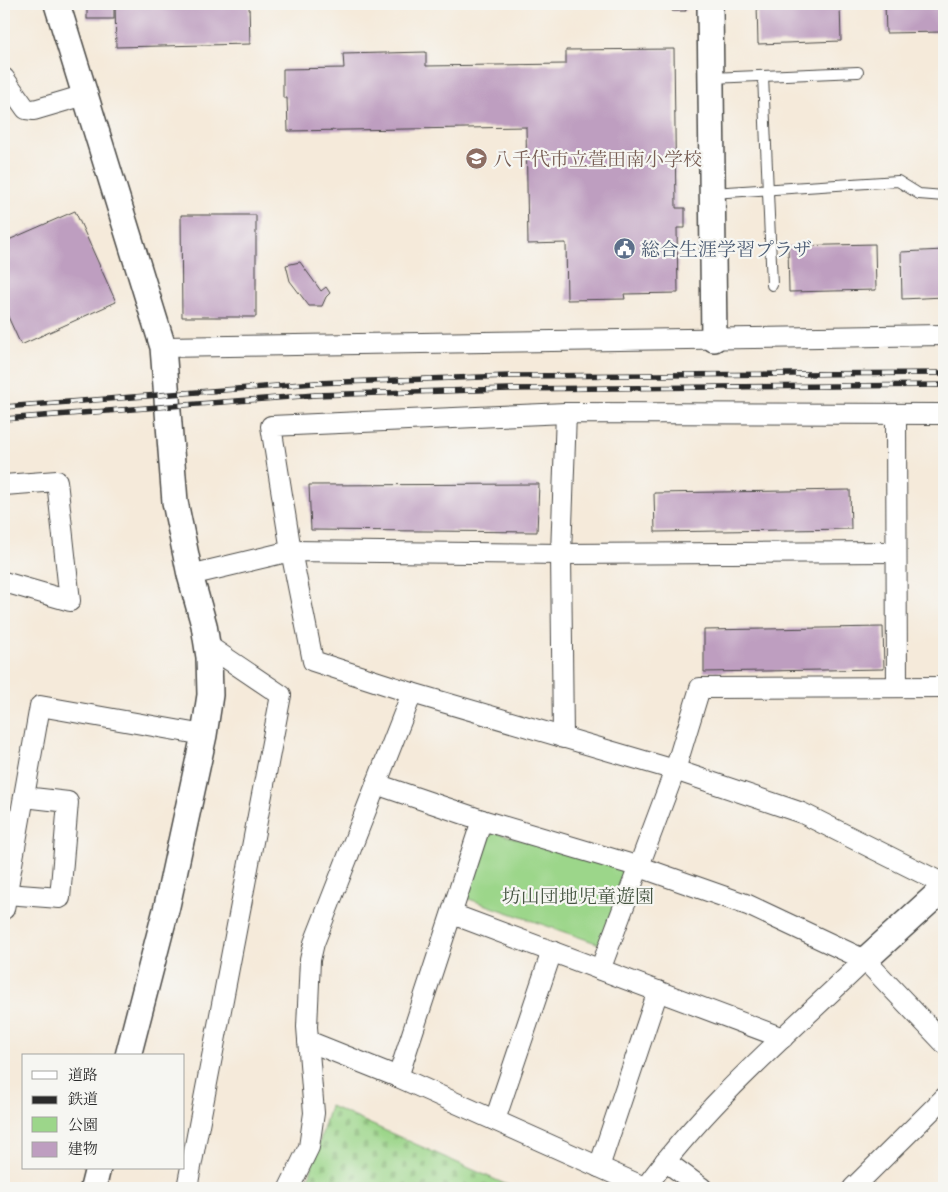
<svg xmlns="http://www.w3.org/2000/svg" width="948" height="1192" font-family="'Sorts Mill Goudy','Noto Serif JP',serif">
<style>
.cemetery{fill:url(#cemetery-stones);stroke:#64805a}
.park{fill:#9cd68a;stroke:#64805a}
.building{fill:#be9ec0}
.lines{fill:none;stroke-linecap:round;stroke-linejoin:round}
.service-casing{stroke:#494845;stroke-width:12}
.minor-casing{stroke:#494845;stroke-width:22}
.tertiary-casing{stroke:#494845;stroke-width:28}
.service{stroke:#fff;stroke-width:10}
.minor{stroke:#fff;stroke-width:20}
.tertiary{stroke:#fff;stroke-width:25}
.rail-casing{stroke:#2b2b2b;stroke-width:5.5}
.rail{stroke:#f6f6f2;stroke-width:4;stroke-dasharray:11;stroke-linecap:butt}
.labels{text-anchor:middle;stroke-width:4.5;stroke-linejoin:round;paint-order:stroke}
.education-label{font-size:19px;fill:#785e54;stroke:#f6f6f2;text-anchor:start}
.service-label{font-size:19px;fill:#4e5e75;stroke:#f6f6f2;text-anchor:start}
.park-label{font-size:19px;fill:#475643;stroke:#f6f6f2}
</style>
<defs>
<pattern id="cemetery-stones" width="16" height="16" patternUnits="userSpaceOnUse" patternTransform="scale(1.25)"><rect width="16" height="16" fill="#9cd68a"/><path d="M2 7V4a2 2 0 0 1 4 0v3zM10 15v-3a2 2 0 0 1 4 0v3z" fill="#87b877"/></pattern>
</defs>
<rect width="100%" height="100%" fill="#f6f6f2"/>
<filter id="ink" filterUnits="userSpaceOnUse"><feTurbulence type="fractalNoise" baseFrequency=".02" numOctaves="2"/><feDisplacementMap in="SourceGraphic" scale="10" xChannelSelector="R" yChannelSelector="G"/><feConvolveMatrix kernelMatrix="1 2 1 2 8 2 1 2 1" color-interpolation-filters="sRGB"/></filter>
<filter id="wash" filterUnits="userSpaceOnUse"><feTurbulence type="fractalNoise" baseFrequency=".0096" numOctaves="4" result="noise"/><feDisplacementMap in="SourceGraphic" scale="20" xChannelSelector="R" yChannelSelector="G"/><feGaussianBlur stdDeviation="1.12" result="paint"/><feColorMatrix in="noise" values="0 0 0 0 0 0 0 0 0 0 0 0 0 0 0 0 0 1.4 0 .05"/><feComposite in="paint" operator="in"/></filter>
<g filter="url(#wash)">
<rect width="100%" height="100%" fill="#f5eada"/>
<path class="cemetery" d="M330 1106 514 1188H306Z"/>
<path class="park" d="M493 832 623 868 630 878 602 945 466 898 485 837Z"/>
<g id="blocks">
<g class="building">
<rect x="87" y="4" width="27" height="15"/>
<path d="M115 4H249L250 44 116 47Z"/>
<path d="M672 4H685L686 11H672Z"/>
<path d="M757 4H840L841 41 758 44Z"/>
<path d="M885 4H944V32L886 33Z"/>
<path d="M674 49 676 208H685V228H677L678 293 624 294 625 299 567 300 566 243 528 244 526 127 288 131 287 98H283V69L344 68 343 54 426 52V66L566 64V50Z"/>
<path d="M75 211 116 302 21 345 4 308V242Z"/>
<path d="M181 215H256V317H182Z"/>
<path d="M875 244 876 290 789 292 788 246Z"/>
<path d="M944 250V297L902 299 901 252Z"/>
<path d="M300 262 321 291 326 287 330 293 326 297 322 306H309L290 281 286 265Z"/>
<path d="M539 484 537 532 311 530 309 485Z"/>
<path d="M850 490 851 529 655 532 654 493Z"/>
<path d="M883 627 884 669 704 672V630Z"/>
</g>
</g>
</g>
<g filter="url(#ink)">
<use href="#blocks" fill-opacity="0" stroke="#494845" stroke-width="1"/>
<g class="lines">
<defs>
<g id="service">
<path d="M763 76 772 285"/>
<path d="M711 78 858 72"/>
<path d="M712 193 898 181 919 194 944 196"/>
</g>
<g id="minor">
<path d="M4 78 26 109 34 110 85 95"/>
<path d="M163 347 944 335"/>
<path d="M944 414 566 413 271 426 291 551 313 661 412 693 675 770 802 813 944 884"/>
<path d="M896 415 897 687"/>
<path d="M4 485 57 481 70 601 4 582"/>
<path d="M190 575 291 551 561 554 896 552"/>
<path d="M563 738 561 554 566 413"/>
<path d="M376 784 482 820"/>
<path d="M6 894 60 898 68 802 24 797"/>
<path d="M4 909 40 706 204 735"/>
<path d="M452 914 783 1038"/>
<path d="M600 970 675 770 700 688 944 687"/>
<path d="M308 1041 398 1077 646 1188"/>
<path d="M398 1077 482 820 640 867 748 905 865 960 944 1043"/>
<path d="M495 1120 552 951"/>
<path d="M665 1161 702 1188"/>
<path d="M599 1167 658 991"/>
<path d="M187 1188 281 695 207 645"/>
<path d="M289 1188 309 1147 314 1113 307 1027 310 960 314 943 412 693"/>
<path d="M645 1188C707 1102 789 1033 865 960"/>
<path d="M853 1188 944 1098"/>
</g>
<g id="tertiary">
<path d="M57 4 163 347 175 502 190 575 204 625 209 657 210 695 204 735 167 906 128 1056"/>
<path d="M710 4 714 339"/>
<path d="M865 960 944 888"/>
<path d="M93 1188 98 1168"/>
</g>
</defs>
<use href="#service" class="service-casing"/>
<use href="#minor" class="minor-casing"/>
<use href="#tertiary" class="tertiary-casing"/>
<use href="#service" class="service"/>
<use href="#minor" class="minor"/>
<use href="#tertiary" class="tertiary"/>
<defs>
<g id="rail">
<path d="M4 407 315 383 510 376 944 373"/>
<path d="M4 419 315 395 509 389 944 385"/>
</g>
</defs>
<use href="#rail" class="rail-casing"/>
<use href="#rail" class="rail"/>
</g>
</g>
<defs>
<symbol id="school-disc" viewBox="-11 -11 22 22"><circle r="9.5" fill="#8d6e63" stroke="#f6f6f2"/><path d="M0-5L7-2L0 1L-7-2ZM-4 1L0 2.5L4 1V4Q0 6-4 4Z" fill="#fff"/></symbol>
<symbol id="civic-disc" viewBox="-11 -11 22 22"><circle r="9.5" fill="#5c6f8a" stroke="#f6f6f2"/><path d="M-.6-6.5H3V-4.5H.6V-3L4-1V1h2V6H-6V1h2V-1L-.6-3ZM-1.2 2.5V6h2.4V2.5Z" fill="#fff"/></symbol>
</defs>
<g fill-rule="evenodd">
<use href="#school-disc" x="464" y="146" width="25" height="25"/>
<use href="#civic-disc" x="612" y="236" width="25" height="25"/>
</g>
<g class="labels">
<g class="education-label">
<text x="493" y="166">八千代市立萱田南小学校</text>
</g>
<g class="service-label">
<text x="641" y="256">総合生涯学習プラザ</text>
</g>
<g class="park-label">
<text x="578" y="903">坊山団地児童遊園</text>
</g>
</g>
<rect width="948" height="1192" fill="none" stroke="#f6f6f2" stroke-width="20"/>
<rect x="22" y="1054" width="162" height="115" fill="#f6f6f2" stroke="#a5a5a2"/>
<rect x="32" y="1071" width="25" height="8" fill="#ffffff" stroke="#a5a5a2"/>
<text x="68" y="1080" font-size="15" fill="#2b2b2b">道路</text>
<rect x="32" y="1096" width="25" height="8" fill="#2b2b2b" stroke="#a5a5a2"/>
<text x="68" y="1104" font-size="15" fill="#2b2b2b">鉄道</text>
<rect x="32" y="1117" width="25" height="15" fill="#9cd68a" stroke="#a5a5a2"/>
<text x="68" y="1130" font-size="15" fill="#2b2b2b">公園</text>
<rect x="32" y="1142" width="25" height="15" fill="#be9ec0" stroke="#a5a5a2"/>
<text x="68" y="1154" font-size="15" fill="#2b2b2b">建物</text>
</svg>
